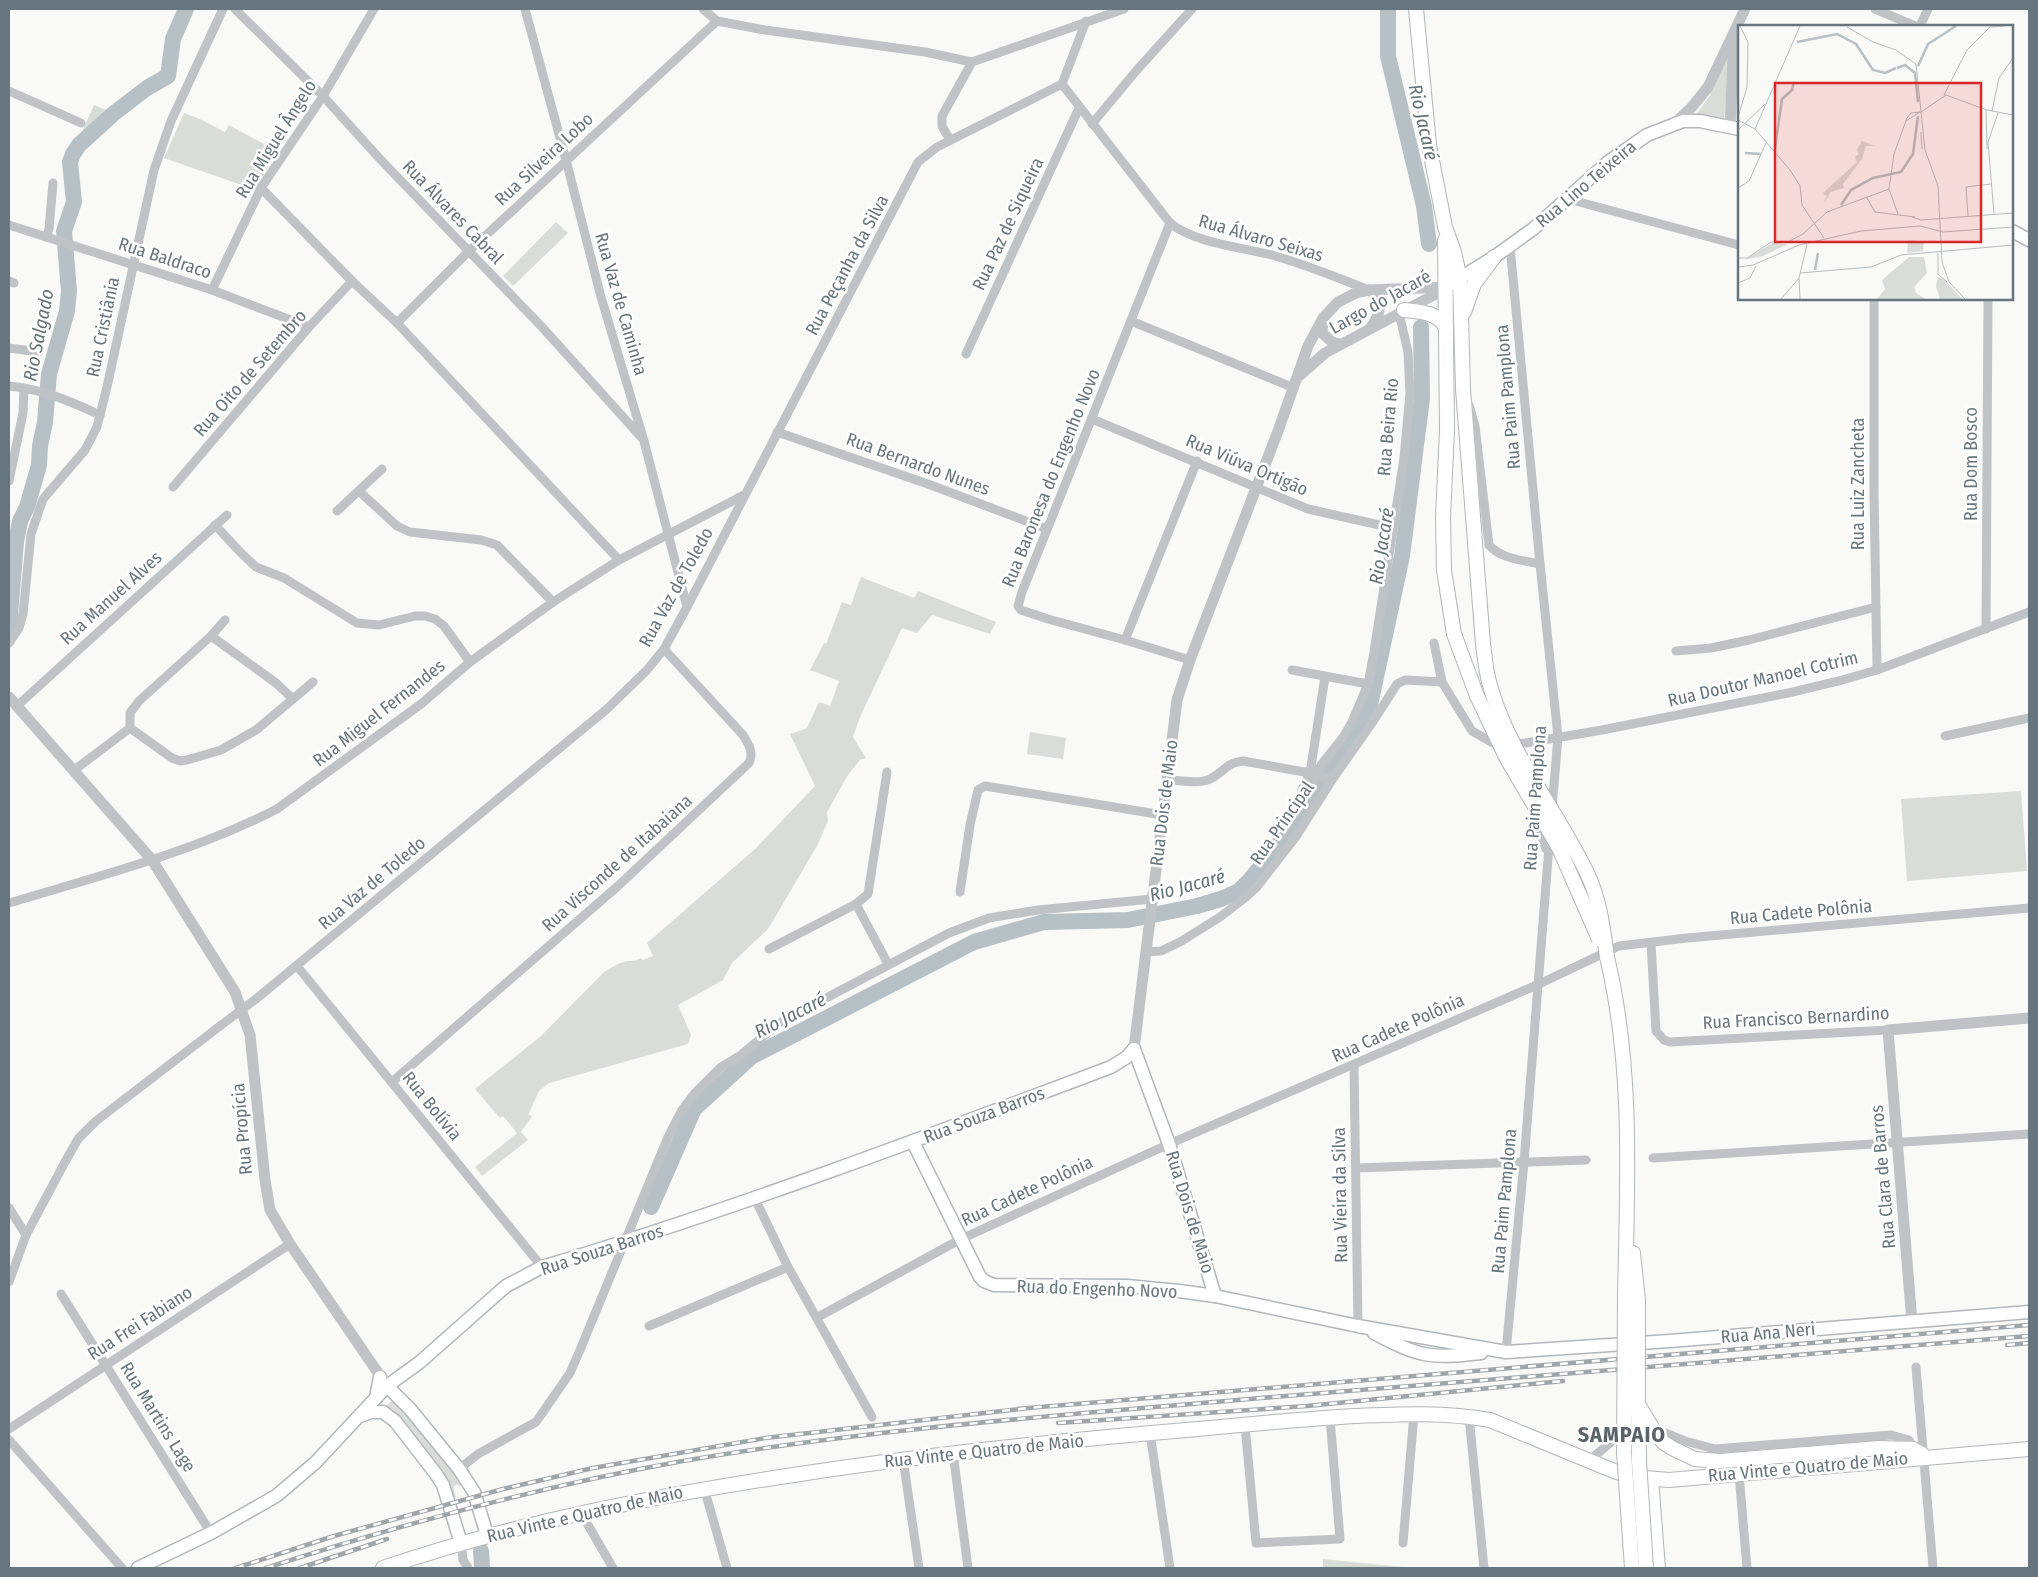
<svg xmlns="http://www.w3.org/2000/svg" width="2038" height="1577" font-family="'Fira Sans Condensed',sans-serif">
<style>
.green{fill:#d9ddd7}
.lines{fill:none;stroke-linecap:round;stroke-linejoin:round}
.river{stroke:#b7c1c5;stroke-width:16}
.secondary-casing{stroke:#b1b7bb;stroke-width:15}
.primary-casing{stroke:#b1b6b9;stroke-width:16}
.minor{stroke:#bfc3c6;stroke-width:9}
.tertiary{stroke:#bfc3c6;stroke-width:11}
.secondary{stroke:#fff;stroke-width:12}
.primary{stroke:#fff;stroke-width:14}
.rail-casing{stroke:#9fa6aa;stroke-width:4.5}
.rail{stroke:#fff;stroke-width:2.5;stroke-dasharray:8;stroke-linecap:butt}
.primary-bridge-casing{stroke:#b1b6b9;stroke-width:16;stroke-linecap:butt}
.minor-bridge{stroke:#bfc3c6;stroke-width:9}
.primary-bridge{stroke:#fff;stroke-width:14}
.labels{text-anchor:middle;stroke-width:5;stroke-linejoin:round;paint-order:stroke}
.street-label{font-size:18px;fill:#67767e;stroke:#fff}
.water-label{font-size:19px;font-style:italic;fill:#637378;stroke:#fff}
.district-label{font-size:22px;font-weight:bold;letter-spacing:1px;fill:#59636a;stroke:#fff}
.inset-river{fill:none;stroke:#b7c1c5;stroke-width:2.5}
.inset-road{fill:none;stroke:#b6bdc0;stroke-width:1}
.view{fill:#d62828;fill-opacity:0.15;stroke:#d62828;stroke-width:2.5}
.inset-edge{fill:none;stroke:#67767e;stroke-width:2.5}
</style>
<rect width="100%" height="100%" fill="#f9f9f7"/>
<g class="green">
<path d="M1730 58 1724 120 1696 115 1710 95 1725 59Z"/>
<path d="M94 105 117 115 110 121 98 137 95 136 74 158V169L77 170 76 188 78 199 70 224 71 225 68 236 63 234 72 199 70 198 68 169 63 166 75 143H77Z"/>
<path d="M184 113 202 120 225 132 229 125 277 151 256 190 164 158Z"/>
<path d="M556 222 568 233 513 286 503 276Z"/>
<path d="M861 577 914 598 918 591 996 622 990 634 932 615 917 633 902 628 860 717 853 737 866 758 860 760 848 775 827 812 828 821 817 846 768 929 732 963 723 980 678 1005 691 1035 688 1044 549 1083 539 1091 528 1115 532 1116 521 1132 528 1140 482 1176 475 1167 517 1133 503 1116 500 1118 475 1089 541 1036 604 972C611 968 620 962 628 961 634 961 635 961 641 958L643 960 653 956 647 943 755 849 815 786 790 734 807 728 819 702 830 706 839 681 810 670 824 643 826 644 842 602 851 605Z"/>
<path d="M1030 732 1066 738 1063 759 1027 754Z"/>
<path d="M2021 791 2027 871 1907 881 1901 799Z"/>
<path d="M392 1401 405 1412 463 1484 460 1486 458 1484 453 1487 456 1497H454C444 1471 408 1423 386 1406Z"/>
<path d="M1323 1559 1413 1568H1323Z"/>
</g>
<g class="lines">
<g class="river">
<path d="M1388 9V56L1424 206 1429 244"/>
<path d="M9 627 16 542 20 521 27 507 39 465 40 446 45 422 49 374 67 311 69 291 64 231 74 202 70 162 73 154 79 145 113 114 147 88 168 76 173 39 186 9"/>
<path d="M651 1207 694 1109 751 1057 974 942 1044 922 1128 920 1197 906 1221 899 1239 891 1249 881 1283 839 1344 752 1370 705 1402 556 1422 398 1421 327"/>
<path d="M481 1551 482 1567"/>
</g>
<defs>
<g id="secondary">
<path d="M2012 231 2029 240"/>
<path d="M1446 287 1494 257 1533 229 1607 163 1647 135 1683 121H1700L1739 129"/>
<path d="M1134 1049 1169 1144 1215 1296"/>
<path d="M913 1142 980 1277 984 1281 994 1285 1127 1286 1179 1291 1215 1296 1358 1326 1506 1352 1670 1341 2029 1312"/>
<path d="M1374 1333C1419 1357 1430 1359 1481 1353"/>
<path d="M387 1386 410 1409 459 1469 474 1492 487 1535"/>
<path d="M376 1398 380 1377"/>
<path d="M360 1416 371 1412H383L395 1421 436 1474 443 1485 461 1543"/>
<path d="M138 1568 211 1533 276 1496 315 1463 387 1386 420 1362 506 1286 542 1267C735 1209 923 1138 1111 1067L1127 1057 1134 1049"/>
</g>
<g id="primary">
<path d="M1416 9 1429 145 1445 227 1454 252 1460 279 1463 389 1483 644"/>
<path d="M1445 240 1447 430 1443 517 1444 570 1454 634 1477 696"/>
<path d="M1404 310C1421 312 1437 312 1446 327"/>
<path d="M1464 312 1474 284 1494 257"/>
<path d="M1607 957C1634 1071 1627 1183 1625 1299"/>
<path d="M1633 1253 1638 1300"/>
<path d="M1879 1448 1913 1449 1922 1454"/>
<path d="M1651 1479 1658 1568"/>
<path d="M383 1568C518 1522 659 1495 800 1474 932 1454 1065 1440 1198 1429 1250 1424 1303 1419 1355 1416 1401 1414 1445 1412 1490 1420L1614 1471 1633 1477 1669 1480 2029 1449"/>
</g>
</defs>
<use href="#secondary" class="secondary-casing"/>
<use href="#primary" class="primary-casing"/>
<g class="minor">
<path d="M235 9 323 96 380 159 542 327 642 438"/>
<path d="M525 9 566 160 601 297 644 441 687 607"/>
<path d="M703 9 717 21 765 30 925 52 972 62 1124 9"/>
<path d="M1875 9 1915 26"/>
<path d="M1920 26 1928 9"/>
<path d="M1062 84 1170 223C1196 244 1243 247 1275 256 1307 265 1338 278 1369 290"/>
<path d="M9 91 81 123"/>
<path d="M1092 124 1136 71 1192 9"/>
<path d="M950 140 942 126V116L972 62"/>
<path d="M261 188 352 281 397 323 619 560"/>
<path d="M1568 199 1739 245"/>
<path d="M1170 223 1022 592 1018 606 1021 610 1048 619 1125 640 1190 660"/>
<path d="M9 225 212 290 309 327"/>
<path d="M46 237 49 229 53 183"/>
<path d="M1510 246 1540 564 1558 737 1552 808"/>
<path d="M9 281 14 283"/>
<path d="M212 290 261 188 323 96 374 9"/>
<path d="M1874 299V491L1877 670"/>
<path d="M1131 321 1294 388"/>
<path d="M397 323 469 251 717 21"/>
<path d="M9 348 39 352"/>
<path d="M966 354 1079 108"/>
<path d="M9 386C42 389 70 401 100 415"/>
<path d="M1469 405 1475 426 1489 545C1501 559 1522 560 1540 564"/>
<path d="M1092 419 1308 509 1393 528"/>
<path d="M777 432 928 484 1047 529"/>
<path d="M9 481 23 413 24 388"/>
<path d="M173 487 309 327 352 281"/>
<path d="M359 491 397 526 410 532 481 540 497 545 553 602"/>
<path d="M337 511 382 469"/>
<path d="M215 525 242 554 256 567 284 578 357 623 379 625 415 616H425L435 619 444 626 470 662"/>
<path d="M1986 629 1988 299"/>
<path d="M211 636 276 683 293 699 256 730 221 750 187 760 180 761 172 758 130 728V713L139 701 211 636 225 620"/>
<path d="M1125 640 1197 461"/>
<path d="M9 643 19 628 23 614 31 534 43 499 85 450 97 427 107 387 154 170 171 121 223 9"/>
<path d="M1434 643 1442 682 1472 731 1495 744 1526 743 1602 730 1788 693 1842 680 1877 670 2029 612"/>
<path d="M1676 651 1711 648 1749 640 1876 607"/>
<path d="M1292 670 1368 684"/>
<path d="M1325 677 1310 773 1302 790 1304 794 1309 791 1321 765 1344 736 1352 722 1368 684 1374 652 1404 458 1410 394 1408 352 1399 313"/>
<path d="M293 699 313 682"/>
<path d="M17 706 227 515"/>
<path d="M1945 736 2029 718"/>
<path d="M73 771 130 728"/>
<path d="M1168 780C1181 780 1201 785 1212 778 1224 771 1228 762 1243 761L1310 773 1332 780"/>
<path d="M1535 819 1546 849"/>
<path d="M960 892 970 825 978 790 985 786 1163 815"/>
<path d="M9 903C99 876 193 852 277 809L421 704 470 662 553 602 619 560 744 495"/>
<path d="M856 904 888 964"/>
<path d="M1651 943 1656 1031 1664 1040 1670 1042 1888 1030"/>
<path d="M769 949 856 904 868 894 887 772"/>
<path d="M1146 952 1161 951 1180 942 1220 917 1246 897 1256 888 1295 838 1332 780 1372 723 1397 684 1405 680 1442 682"/>
<path d="M297 966 542 1267"/>
<path d="M256 999 607 709 647 670 664 649 687 607 918 162 937 147 1062 84 1086 21"/>
<path d="M1354 1065 1358 1326"/>
<path d="M392 1082 618 886 749 763C754 753 749 745 743 735L664 649"/>
<path d="M1653 1158 2029 1134"/>
<path d="M1356 1168 1586 1160"/>
<path d="M755 1199 788 1267 872 1417"/>
<path d="M9 1208 26 1235"/>
<path d="M9 1282 26 1235 65 1162 78 1139 96 1121 220 1026"/>
<path d="M61 1294 211 1533"/>
<path d="M818 1317 961 1239 1169 1144 1537 985 1619 946 1687 938 2029 908"/>
<path d="M649 1326 788 1267"/>
<path d="M1506 1352 1524 1162 1550 834"/>
<path d="M1916 1367 1933 1568"/>
<path d="M1469 1416 1484 1568"/>
<path d="M1245 1425 1256 1543 1340 1539 1330 1418"/>
<path d="M1653 1428 1685 1441 1715 1449 1891 1435 1909 1440 1915 1450"/>
<path d="M9 1429 290 1244"/>
<path d="M1150 1433 1170 1568"/>
<path d="M9 1440 122 1568"/>
<path d="M953 1453 968 1568"/>
<path d="M903 1459 919 1568"/>
<path d="M1589 1461 1627 1428"/>
<path d="M459 1469 478 1454 536 1422 570 1373 580 1350 668 1137 682 1110 695 1093 721 1067 741 1055 779 1023 949 933 989 918 1038 910 1152 899"/>
<path d="M1739 1474 1747 1568"/>
<path d="M704 1488 727 1568"/>
<path d="M581 1513 613 1568"/>
<path d="M461 1543 463 1560 468 1568"/>
<path d="M1403 1543 1414 1414"/>
</g>
<g class="tertiary">
<path d="M1675 123 1692 107 1708 87 1745 9"/>
<path d="M1730 127 1734 38"/>
<path d="M1369 290C1384 300 1381 314 1371 327"/>
<path d="M1323 320 1322 333 1332 342 1339 344"/>
<path d="M1300 375 1325 353 1432 296 1446 287"/>
<path d="M9 697 152 860 235 992 250 1035 265 1180 270 1210 290 1244 385 1383"/>
<path d="M1134 1049 1177 700 1190 660 1278 431 1308 346 1323 318 1338 302 1356 293 1369 290 1446 287"/>
<path d="M1912 1322 1888 1030 2029 1018"/>
</g>
<use href="#secondary" class="secondary"/>
<use href="#primary" class="primary"/>
<defs>
<g id="rail">
<path d="M2007 1345 2029 1343"/>
<path d="M1058 1423 1307 1406 1563 1381"/>
<path d="M236 1568 334 1536 503 1489 593 1468 765 1438 1028 1408 2029 1325"/>
<path d="M266 1568C402 1524 542 1486 683 1461 874 1428 1068 1415 1261 1398 1517 1377 1773 1358 2029 1336"/>
<path d="M300 1568 387 1539"/>
</g>
</defs>
<use href="#rail" class="rail-casing"/>
<use href="#rail" class="rail"/>
<defs>
<g id="primary-bridge">
<path d="M1483 644C1485 659 1486 674 1491 689 1511 757 1558 811 1588 875 1600 901 1603 929 1607 957"/>
<path d="M1477 696 1506 757 1559 848 1599 939"/>
<path d="M1625 1299 1624 1452 1632 1568"/>
<path d="M1638 1300V1404L1653 1429 1663 1442 1672 1448 1695 1459 1720 1461 1879 1448"/>
<path d="M1638 1407 1639 1461 1646 1568"/>
</g>
</defs>
<use href="#primary-bridge" class="primary-bridge-casing"/>
<path class="minor-bridge" d="M220 1026 256 999"/>
<use href="#primary-bridge" class="primary-bridge"/>
</g>
<g class="labels">
<g class="street-label">
<text transform="translate(276 139) rotate(-58)" y="6">Rua Miguel Ângelo</text>
<text transform="translate(544 159) rotate(-43)" y="6">Rua Silveira Lobo</text>
<text transform="translate(1586 184) rotate(-40)" y="6">Rua Lino Teixeira</text>
<text transform="translate(453 212) rotate(46)" y="6">Rua Álvares Cabral</text>
<text transform="translate(1008 224) rotate(-65)" y="6">Rua Paz de Siqueira</text>
<text transform="translate(1261 238) rotate(16)" y="6">Rua Álvaro Seixas</text>
<text transform="translate(165 258) rotate(18)" y="6">Rua Baldraco</text>
<text transform="translate(847 265) rotate(-62)" y="6">Rua Peçanha da Silva</text>
<text transform="translate(1380 302) rotate(-29)" y="6">Largo do Jacaré</text>
<text transform="translate(621 304) rotate(74)" y="6">Rua Vaz de Caminha</text>
<text transform="translate(103 327) rotate(-78)" y="6">Rua Cristiânia</text>
<text transform="translate(250 373) rotate(-49)" y="6">Rua Oito de Setembro</text>
<text transform="translate(1508 397) rotate(-95)" y="6">Rua Paim Pamplona</text>
<text transform="translate(1388 427) rotate(-85)" y="6">Rua Beira Rio</text>
<text transform="translate(918 464) rotate(20)" y="6">Rua Bernardo Nunes</text>
<text transform="translate(1971 464) rotate(-90)" y="6">Rua Dom Bosco</text>
<text transform="translate(1247 465) rotate(23)" y="6">Rua Viúva Ortigão</text>
<text transform="translate(1051 478) rotate(-68)" y="6">Rua Baronesa do Engenho Novo</text>
<text transform="translate(1858 484) rotate(-90)" y="6">Rua Luiz Zancheta</text>
<text transform="translate(676 587) rotate(-61)" y="6">Rua Vaz de Toledo</text>
<text transform="translate(111 598) rotate(-42)" y="6">Rua Manuel Alves</text>
<text transform="translate(1763 679) rotate(-13)" y="6">Rua Doutor Manoel Cotrim</text>
<text transform="translate(379 713) rotate(-38)" y="6">Rua Miguel Fernandes</text>
<text transform="translate(1535 798) rotate(-86)" y="6">Rua Paim Pamplona</text>
<text transform="translate(1164 803) rotate(-83)" y="6">Rua Dois de Maio</text>
<text transform="translate(1282 823) rotate(-55)" y="6">Rua Principal</text>
<text transform="translate(617 863) rotate(-42)" y="6">Rua Visconde de Itabaiana</text>
<text transform="translate(372 883) rotate(-40)" y="6">Rua Vaz de Toledo</text>
<text transform="translate(1801 912) rotate(-5)" y="6">Rua Cadete Polônia</text>
<text transform="translate(1796 1018) rotate(-3)" y="6">Rua Francisco Bernardino</text>
<text transform="translate(1398 1028) rotate(-24)" y="6">Rua Cadete Polônia</text>
<text transform="translate(432 1106) rotate(51)" y="6">Rua Bolívia</text>
<text transform="translate(984 1115) rotate(-21)" y="6">Rua Souza Barros</text>
<text transform="translate(242 1129) rotate(-95)" y="6">Rua Propícia</text>
<text transform="translate(1883 1177) rotate(-95)" y="6">Rua Clara de Barros</text>
<text transform="translate(1027 1191) rotate(-25)" y="6">Rua Cadete Polônia</text>
<text transform="translate(1340 1195) rotate(-91)" y="6">Rua Vieira da Silva</text>
<text transform="translate(1504 1201) rotate(-85)" y="6">Rua Paim Pamplona</text>
<text transform="translate(1190 1212) rotate(73)" y="6">Rua Dois de Maio</text>
<text transform="translate(602 1250) rotate(-18)" y="6">Rua Souza Barros</text>
<text transform="translate(1097 1289) rotate(2)" y="6">Rua do Engenho Novo</text>
<text transform="translate(140 1323) rotate(-33)" y="6">Rua Frei Fabiano</text>
<text transform="translate(1768 1333) rotate(-5)" y="6">Rua Ana Neri</text>
<text transform="translate(158 1417) rotate(58)" y="6">Rua Martins Lage</text>
<text transform="translate(984 1451) rotate(-6)" y="6">Rua Vinte e Quatro de Maio</text>
<text transform="translate(1808 1467) rotate(-5)" y="6">Rua Vinte e Quatro de Maio</text>
<text transform="translate(585 1514) rotate(-13)" y="6">Rua Vinte e Quatro de Maio</text>
</g>
<g class="water-label">
<text transform="translate(1424 122) rotate(77)" y="7">Rio Jacaré</text>
<text transform="translate(38 335) rotate(-79)" y="7">Rio Salgado</text>
<text transform="translate(1381 546) rotate(-81)" y="7">Rio Jacaré</text>
<text transform="translate(1187 885) rotate(-15)" y="7">Rio Jacaré</text>
<text transform="translate(790 1015) rotate(-27)" y="7">Rio Jacaré</text>
</g>
<g class="district-label">
<text x="1622" y="1442">SAMPAIO</text>
</g>
</g>
<g transform="translate(1738 25)">
<rect width="275" height="275" fill="#f9f9f7"/>
<path d="M124 116 137 121H128L124 134 105 159 106 163 92 167 90 173 85 177 89 172 85 168 119 137 117 132 121 129 119 125ZM170 215 186 217 185 226 169 228ZM34 218 50 219 25 231 6 235ZM171 232H186L189 248 176 262 178 268 187 274H139L147 264 144 255ZM200 252 206 254 224 274H202L198 261Z" fill="#d9ddd7"/>
<path class="inset-river" d="M59 17 99 9 118 19 135 45 147 48 158 43M180 41 190 19 218 1M159 43 167 40 177 48 180 77M37 123 44 74 54 65 56 57M7 128 23 129M103 180 113 165 135 153 163 147 175 129 180 91M77 245 80 228"/>
<path class="inset-road" d="M109 2 135 17 158 25 178 39 187 125 200 161 204 237 211 257 227 274M206 70 229 25 252 2 266 1M248 85 249 124M254 86 261 53 275 33M183 87 208 70 249 85 275 90M0 92 9 62 10 17 2 1M0 95 17 104 52 145 62 161 64 180 76 198M168 96 182 87M17 104 62 1M0 105 27 79M183 107 184 124M0 163 11 156 28 118M151 164 156 129 169 93 173 88 183 87M129 173 137 187 177 192M256 189 250 117 260 88M230 191 228 162 253 159M174 192 183 195 275 188M76 198 86 213M200 228V249L209 257M0 233H9L33 217H50L65 209 89 187 151 164 160 189M0 242 15 240 61 220 123 206 182 201 205 207 275 202M62 248 133 242 163 230 275 220M0 258 12 253 18 241M43 274 61 253M62 274 61 253 69 219"/>
<path class="view" d="M37 58H243V217H37Z"/>
<rect width="275" height="275" class="inset-edge"/>
</g>
<rect width="2038" height="1577" fill="none" stroke="#67767e" stroke-width="20"/>
</svg>
